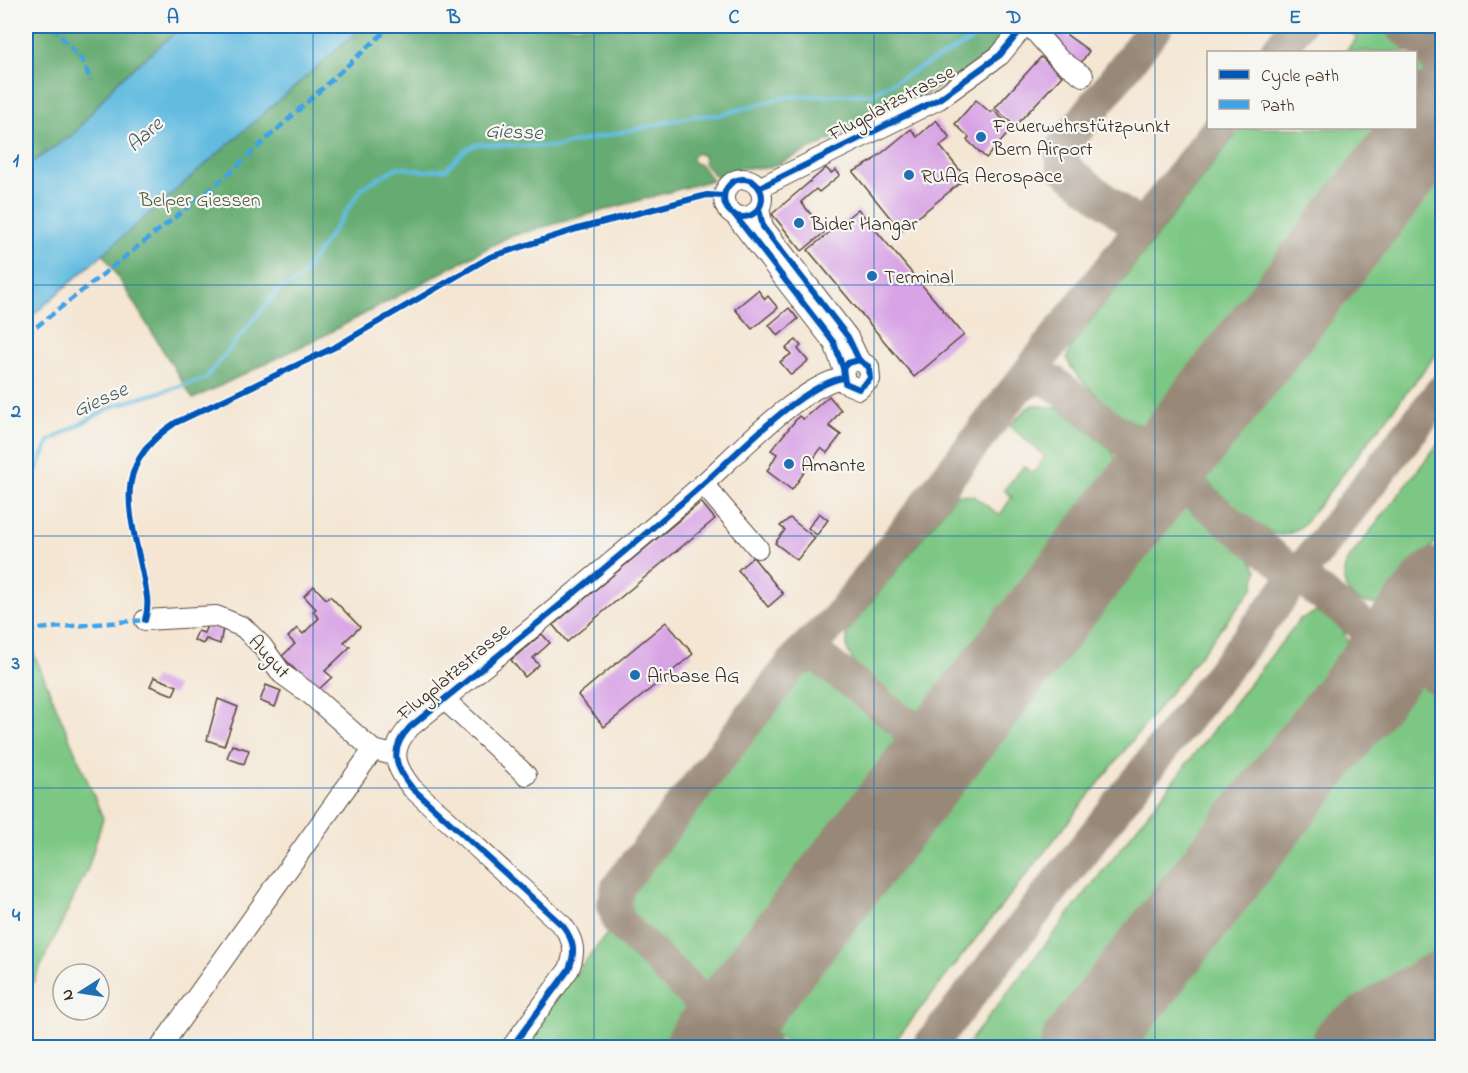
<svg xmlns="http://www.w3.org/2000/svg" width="1468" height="1073" font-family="'Indie Flower',sans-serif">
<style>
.green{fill:#7dc784;stroke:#5c7851;stroke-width:1.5}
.forest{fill:#66ac72;stroke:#506b48;stroke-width:1.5}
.water{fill:#62bce0;stroke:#4e737f;stroke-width:1.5}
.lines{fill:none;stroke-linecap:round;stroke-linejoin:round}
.stream{stroke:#62bce0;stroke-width:4}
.taxiway{stroke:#988878;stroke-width:34}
.runway{stroke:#988878;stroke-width:86}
.building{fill:#d8a3e5}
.minor-casing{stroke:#574639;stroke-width:22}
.minor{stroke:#fff;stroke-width:20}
.quiet{stroke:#3fa3ea;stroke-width:4.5;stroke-dasharray:9 4.5;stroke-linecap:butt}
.cycleway-casing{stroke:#f6f6f2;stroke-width:10}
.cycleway{stroke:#0057b8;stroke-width:6}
.grid{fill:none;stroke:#1f6fb2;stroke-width:1.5;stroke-opacity:0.55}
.poi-dot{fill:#1f6fb2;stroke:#f6f6f2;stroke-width:2}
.labels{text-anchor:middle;stroke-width:4.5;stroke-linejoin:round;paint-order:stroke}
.street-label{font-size:20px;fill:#3b2a1e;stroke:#f6f6f2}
.poi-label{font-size:20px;fill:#3b2a1e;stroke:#f6f6f2;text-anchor:start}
.park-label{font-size:20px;fill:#4f593d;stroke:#f6f6f2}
.water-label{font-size:21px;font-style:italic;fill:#475658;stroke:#f6f6f2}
.neatline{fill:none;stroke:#1f6fb2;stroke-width:2}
.grid-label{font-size:20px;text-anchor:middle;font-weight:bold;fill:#1f6fb2}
</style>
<rect width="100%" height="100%" fill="#f6f6f2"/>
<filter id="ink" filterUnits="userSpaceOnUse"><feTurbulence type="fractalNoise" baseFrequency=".0167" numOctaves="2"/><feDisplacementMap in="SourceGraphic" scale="12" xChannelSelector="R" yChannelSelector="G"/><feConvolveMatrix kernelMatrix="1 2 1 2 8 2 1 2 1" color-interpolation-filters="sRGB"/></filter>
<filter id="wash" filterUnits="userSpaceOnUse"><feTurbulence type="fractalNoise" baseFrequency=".008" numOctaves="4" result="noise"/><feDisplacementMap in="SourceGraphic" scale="24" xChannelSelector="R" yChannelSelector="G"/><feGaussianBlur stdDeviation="1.35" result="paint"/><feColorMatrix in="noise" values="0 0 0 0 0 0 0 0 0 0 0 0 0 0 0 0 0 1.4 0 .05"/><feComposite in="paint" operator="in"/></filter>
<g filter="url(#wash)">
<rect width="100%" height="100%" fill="#f4e6d3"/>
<g class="green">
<path d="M1341 26H1386L1424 54 1430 71 1428 81 1416 98V52H1345L1357 38Z"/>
<path d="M1241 128H1392L1163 419C1156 425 1146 427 1137 424 1120 417 1069 375 1067 357L1072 345Z"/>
<path d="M1442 159V347L1304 524C1295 531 1287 537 1275 534 1259 530 1210 485 1198 472Z"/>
<path d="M1033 405 1059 408 1112 450 1117 463V476L945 699 933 710 920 712 909 708 854 663 847 649V633L957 494 973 496 1000 515 1012 497 1004 490 1024 466 1034 473 1045 456 1010 426 1027 408Z"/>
<path d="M1442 439V534L1388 602C1359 610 1335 591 1347 561Z"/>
<path d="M1177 499 1248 555 1257 570 1254 587 890 1047H792L764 1026Z"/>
<path d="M1316 612C1341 618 1353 637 1344 661L1039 1047H965L1300 619Z"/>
<path d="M1442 628V964L1305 1047H1113Z"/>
<path d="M26 635 103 818 88 868 26 997Z"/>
<path d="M814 673 890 730 896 743 894 763 735 967C727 976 716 986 703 982 686 978 635 929 627 914 623 906 623 899 625 891L792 677 797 674Z"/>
<path d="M609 931 689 1007C696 1023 681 1036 672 1047L517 1048Z"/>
</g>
<g class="forest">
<path d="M26 26H183L117 82 73 135 26 166Z"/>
<path d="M364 26H1017L998 46 951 81 885 115 769 168H739L718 179 704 163V156L696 153 692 158 693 162 701 165 712 180 508 237 323 336 193 399 103 253Z"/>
</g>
<path class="water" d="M183 26H364L26 321V166L73 135 117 82Z"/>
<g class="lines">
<path class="stream" d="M26 494 49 441 113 406 205 379 278 290 299 280 363 187 398 167 424 171 446 169 465 150 477 144 554 147 695 116 720 115 785 97 871 94 970 41 988 26"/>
<g class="taxiway">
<path d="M1401 26 1428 46 1442 70"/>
<path d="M1276 52 1297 26"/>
<path d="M1435 121 1442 104"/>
<path d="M1146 222 1134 223 1064 168 1061 150 1156 26"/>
<path d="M1022 384 1039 377 1054 383C1183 482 1307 590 1442 681"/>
<path d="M1124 437C1154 451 1177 444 1199 422"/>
<path d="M1124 438C1144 460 1141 485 1129 511"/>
<path d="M796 660 806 654 819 657 909 727C926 746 926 759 916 782"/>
<path d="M909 727C929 743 952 731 968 716"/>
<path d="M699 999 764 1048"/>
<path d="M699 999C722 1011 741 1002 756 984"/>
<path d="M705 1048 712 1026 705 1005 619 922 614 905 618 887 801 653 838 618 1219 128"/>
<path d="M928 1048 1442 391"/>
</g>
<g class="runway">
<path d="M708 1048 1442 111"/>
<path d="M1083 1048 1442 590"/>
<path d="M1354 1048 1442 994"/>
</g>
</g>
<g id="blocks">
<g class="building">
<path d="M1051 26H1068L1063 32 1089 51 1081 63 1043 36Z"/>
<path d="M1041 57 1062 76 1015 126 995 108Z"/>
<path d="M976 100 991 113 993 110 1013 128 986 158 967 140 969 137 955 124Z"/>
<path d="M936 120 950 138 940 146 966 178 901 231 853 172 871 162 911 129 917 137Z"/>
<path d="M826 168 831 173 836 170 840 175 819 192 816 189 801 202 825 232 802 251 772 214Z"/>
<path d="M858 209 964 335 914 377 808 250Z"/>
<path d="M758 290 765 299 768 296 778 308 752 329 735 309Z"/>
<path d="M789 308 798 319 778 336 769 325Z"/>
<path d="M796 340 801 346 798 349 808 361 791 375 780 362 791 354 786 348Z"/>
<path d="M829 396 841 410 829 426 841 435 827 453 821 448 792 490 767 471 777 454 771 450 799 416 803 419Z"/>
<path d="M701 502 715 519 567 642 553 625Z"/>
<path d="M819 513 828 520 817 535 808 528Z"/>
<path d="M790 518 815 538 797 560 775 543 785 530 780 526Z"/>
<path d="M753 557 783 594 768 607 738 570Z"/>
<path d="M314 586 326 599 330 596 360 627 344 642 350 647 325 671 332 677 316 692 282 656 295 644 288 637 297 628 303 634 319 618 313 612 316 609 304 596Z"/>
<path d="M666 622 693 654 604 727 578 695Z"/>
<path d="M208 623 223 628 220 644 206 639 203 644 194 640 198 631 204 633Z"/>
<path d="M542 634 550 643 533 658 539 665 525 677 511 660Z"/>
<path d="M154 677 177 686 173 695 150 686Z"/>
<path d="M266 685 281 691 275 707 260 701Z"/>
<path d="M218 699 238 707 224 746 207 740Z"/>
<path d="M232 745 249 750 244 764 227 758Z"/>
</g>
</g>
</g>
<g filter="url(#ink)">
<use href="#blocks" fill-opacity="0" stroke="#574639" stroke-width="1.5"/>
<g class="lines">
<defs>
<g id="minor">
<path d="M1030 26 1059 59 1083 76"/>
<circle cx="743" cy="198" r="19"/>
<path d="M759 188 939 99 1000 55 1024 26"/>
<path d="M759 209 763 227 848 337 859 360"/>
<path d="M734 214 834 343 843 368 845 383 859 389 870 379 869 367 859 360 848 363 843 368"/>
<path d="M703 484 758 548"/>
<path d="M145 620 216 616 243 627 262 646 282 674 310 694 373 750"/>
<path d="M444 699 526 775"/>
<path d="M160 1048 373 750 394 755"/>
<path d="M511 1048 569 969C576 952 574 941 563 926L412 788C394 766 389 749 410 727 508 647 608 568 702 485 735 456 801 385 843 378"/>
</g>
</defs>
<use href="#minor" class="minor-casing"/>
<use href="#minor" class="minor"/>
<g class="quiet">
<path d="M52 26 82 60 91 81"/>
<path d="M26 335 216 185 391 26"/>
<path d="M26 630 145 620 146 616"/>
</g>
<defs>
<g id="cycleway">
<circle cx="743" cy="198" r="19"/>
<path d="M759 188 939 99 1000 55 1024 26"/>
<path d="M759 209 763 227 848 337 859 360"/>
<path d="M734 214 834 343 843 368 845 383 859 389 870 379 869 367 859 360 848 363 843 368"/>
<path d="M145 620C150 604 146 590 143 575 130 511 110 466 175 423L335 347 490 257 577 229 707 195 724 196"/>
<path d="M511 1048 569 969C576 952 574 941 563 926L412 788C394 766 389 749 410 727 508 647 608 568 702 485 735 456 801 385 843 378"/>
</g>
</defs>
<use href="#cycleway" class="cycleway-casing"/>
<use href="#cycleway" class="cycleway"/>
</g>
</g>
<path class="grid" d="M313 26V1048M594 26V1048M874 26V1048M1155 26V1048M26 285H1442M26 536H1442M26 788H1442"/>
<g class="poi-dot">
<circle cx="981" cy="137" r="6"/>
<circle cx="909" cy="175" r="6"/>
<circle cx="799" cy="223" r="6"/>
<circle cx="872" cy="276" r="6"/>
<circle cx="789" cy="464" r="6"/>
<circle cx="635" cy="675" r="6"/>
</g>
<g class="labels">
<g class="street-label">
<text transform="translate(891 102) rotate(-28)" y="7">Flugplatzstrasse</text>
<text transform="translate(270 656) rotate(48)" y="7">Augut</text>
<text transform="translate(453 671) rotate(-40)" y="7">Flugplatzstrasse</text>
</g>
<g class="poi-label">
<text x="993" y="132">Feuerwehrstützpunkt<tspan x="993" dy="23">Bern Airport</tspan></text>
<text x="921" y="182">RUAG Aerospace</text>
<text x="811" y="230">Bider Hangar</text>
<text x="884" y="283">Terminal</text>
<text x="801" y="471">Amante</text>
<text x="647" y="682">Airbase AG</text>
</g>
<g class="park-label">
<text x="200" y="206">Belper Giessen</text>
</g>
<g class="water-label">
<text transform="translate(514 131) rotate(2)" y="7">Giesse</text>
<text transform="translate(144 134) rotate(-42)" y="7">Aare</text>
<text transform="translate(100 399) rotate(-24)" y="7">Giesse</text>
</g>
</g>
<rect width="1468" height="1073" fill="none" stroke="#f6f6f2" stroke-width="66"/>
<rect x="1207" y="51" width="210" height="78" fill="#f6f6f2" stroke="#aba49d" stroke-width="1.5"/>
<rect x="1219" y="70" width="30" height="9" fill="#0057b8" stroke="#aba49d" stroke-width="1.5"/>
<text x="1261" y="81" font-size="18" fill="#3b2a1e">Cycle path</text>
<rect x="1219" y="100" width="30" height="9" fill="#3fa3ea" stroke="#aba49d" stroke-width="1.5"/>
<text x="1261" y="111" font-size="18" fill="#3b2a1e">Path</text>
<g transform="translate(81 992) rotate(258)"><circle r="28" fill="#f6f6f2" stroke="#aba49d" stroke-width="1.5"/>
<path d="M0-4.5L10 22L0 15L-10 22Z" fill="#1f6fb2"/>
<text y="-9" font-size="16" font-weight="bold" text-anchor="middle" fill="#3b2a1e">N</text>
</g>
<rect x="33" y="33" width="1402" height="1007" class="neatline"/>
<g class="grid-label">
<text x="173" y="23">A</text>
<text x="454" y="23">B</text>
<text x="734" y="23">C</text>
<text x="1014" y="23">D</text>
<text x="1295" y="23">E</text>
<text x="16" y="166">1</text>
<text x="16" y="417">2</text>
<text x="16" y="669">3</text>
<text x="16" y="921">4</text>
</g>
</svg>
